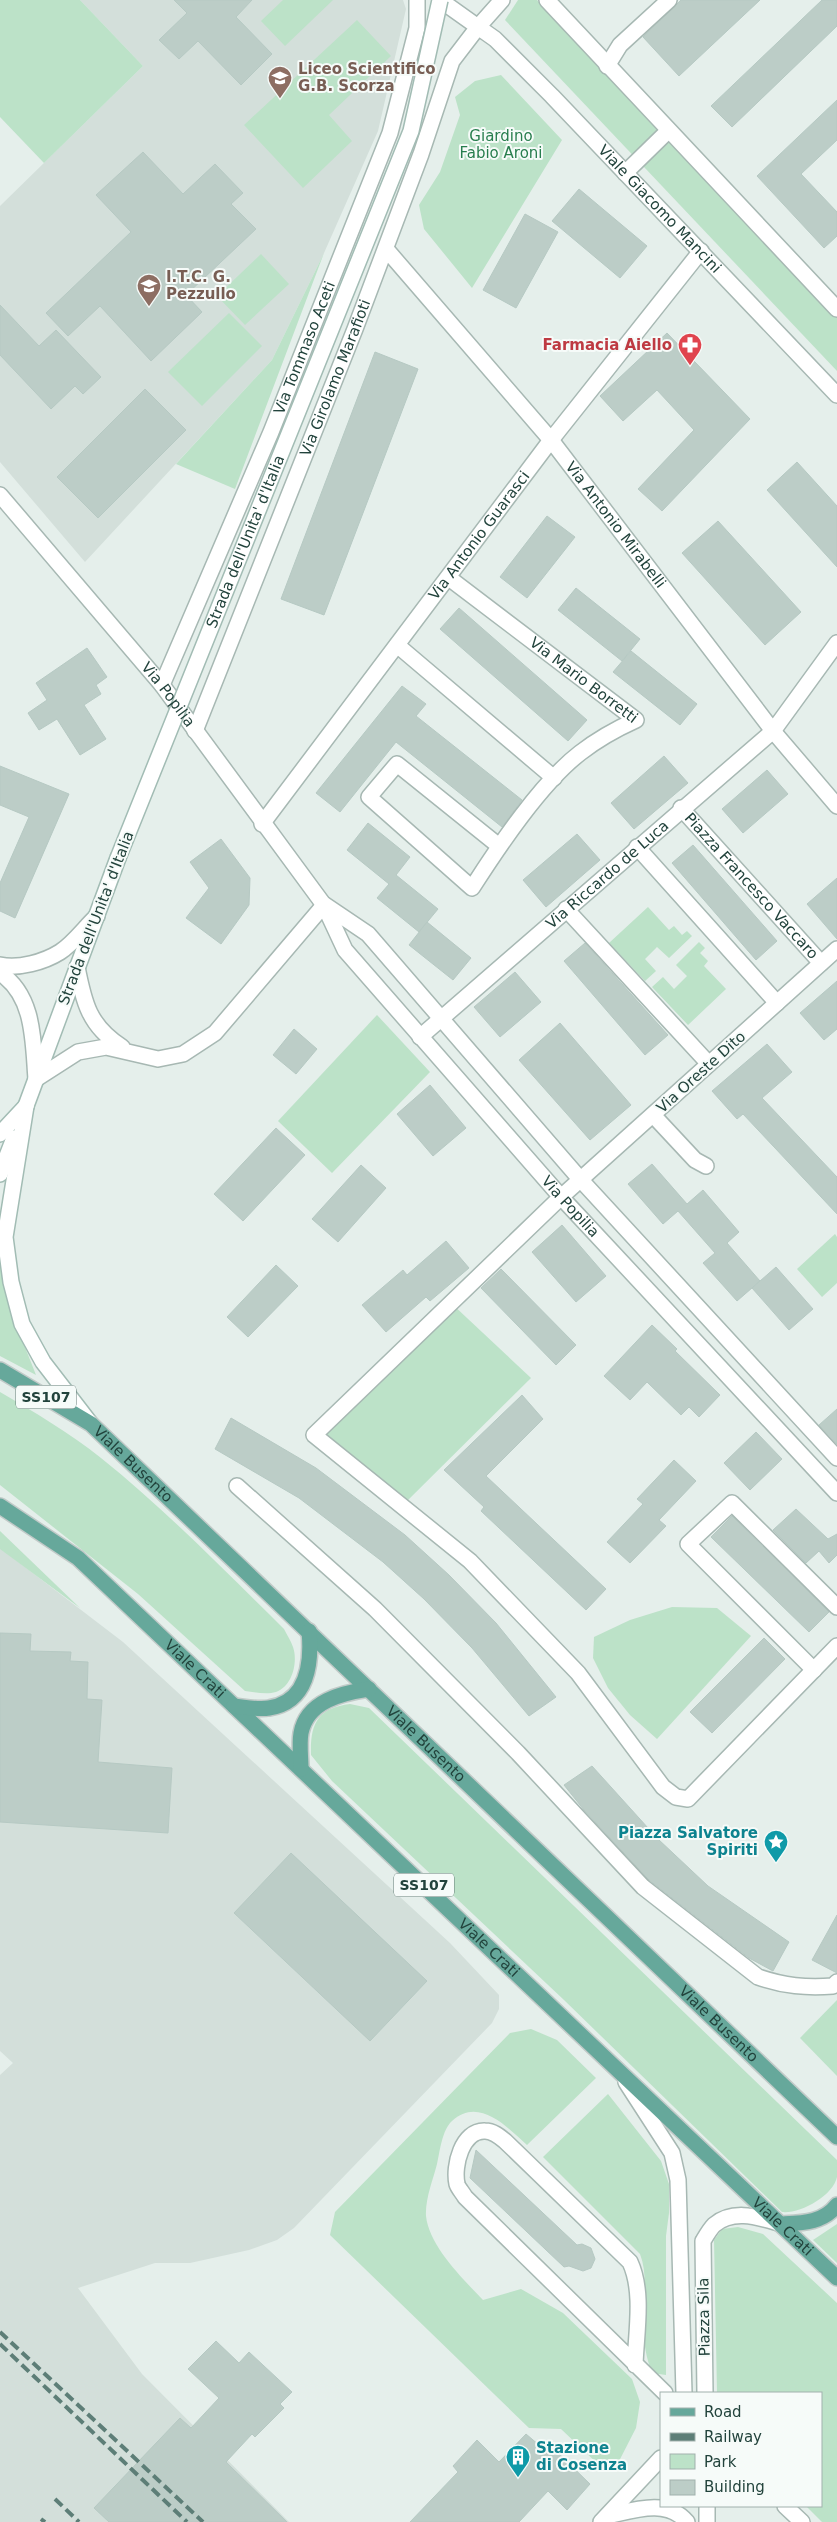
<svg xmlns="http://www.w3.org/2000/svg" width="837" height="2522" font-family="'DejaVu Sans',sans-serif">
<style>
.built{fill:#d3dfda}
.green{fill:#bce2c8}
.building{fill:#bccdc7;stroke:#b6c9c3}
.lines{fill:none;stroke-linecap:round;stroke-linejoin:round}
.minor-casing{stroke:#a7b8b3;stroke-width:18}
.tertiary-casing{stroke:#a7b8b3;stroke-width:18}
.secondary-casing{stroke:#a2bcb4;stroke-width:18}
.primary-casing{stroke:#c1cac8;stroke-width:18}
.minor{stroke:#fff;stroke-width:15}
.tertiary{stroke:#fff;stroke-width:15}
.secondary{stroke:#fff;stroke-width:15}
.primary{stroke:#66a89b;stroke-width:15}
.rail{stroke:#5d7e77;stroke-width:4;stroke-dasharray:10 5;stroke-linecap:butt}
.secondary-bridge-casing{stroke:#a2bcb4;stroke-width:18;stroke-linecap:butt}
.secondary-bridge{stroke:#fff;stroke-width:15}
.labels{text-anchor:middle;stroke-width:4;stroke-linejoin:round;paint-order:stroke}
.shield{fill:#f6fbf9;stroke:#627a75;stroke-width:1}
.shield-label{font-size:14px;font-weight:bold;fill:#22433c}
.education-label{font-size:15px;font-weight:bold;fill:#785e54;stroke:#f6fbf9;text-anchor:start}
.park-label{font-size:15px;fill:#287e4e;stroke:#f6fbf9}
.street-label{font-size:15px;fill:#22433c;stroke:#f6fbf9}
.health-label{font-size:15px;font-weight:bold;fill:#be3a42;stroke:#f6fbf9;text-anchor:end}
.culture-label{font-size:15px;font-weight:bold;fill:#0d838f;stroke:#f6fbf9;text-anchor:end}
</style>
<rect width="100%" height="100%" fill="#e5efeb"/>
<g class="built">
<path d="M80 0H403L406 9 378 131 324 253 272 360 85 562 0 462V206L143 66Z"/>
<path d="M0 1548 123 1642 450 1943 499 1995V2009L492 2023 294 2228 277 2240 249 2250 190 2263H155L78 2288 142 2374 289 2522H0V2075L13 2063 0 2051Z"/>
</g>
<g class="green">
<path d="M0 0H80L143 66 44 163 0 117Z"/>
<path d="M283 0H333L285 46 261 21Z"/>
<path d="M518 0H537L837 317V371L505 20Z"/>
<path d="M357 20 391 56 329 115 352 141 303 188 244 125Z"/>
<path d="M501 75 562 140 472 288 424 229 419 205 440 172 460 115 455 97 475 81Z"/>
<path d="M324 253 235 489 176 464 272 360Z"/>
<path d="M261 254 289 284 245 325 217 296Z"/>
<path d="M229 313 262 346 202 406 168 372Z"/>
<path d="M648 907 669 930 674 926 682 935 687 931 692 936 669 958 657 947 645 959 656 971 645 981 609 943Z"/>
<path d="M699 942 705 948 700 953 708 961 704 966 726 989 688 1025 652 987 663 977 674 989 687 976 676 965Z"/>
<path d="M377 1015 430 1072 332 1173 278 1121Z"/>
<path d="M835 1234 837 1237V1283L822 1297 797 1269Z"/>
<path d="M0 1261 10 1309 36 1375 0 1356Z"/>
<path d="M451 1303 531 1378 402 1506 314 1435Z"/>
<path d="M0 1392C34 1412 70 1433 101 1458 166 1510 225 1571 284 1629 287 1635 291 1641 293 1647 298 1661 293 1686 276 1692 266 1695 255 1692 245 1691L138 1594 0 1485Z"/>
<path d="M0 1531 80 1608 0 1549Z"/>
<path d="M672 1607 717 1608 751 1636 657 1739 630 1715 608 1688 593 1658 594 1637 630 1620Z"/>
<path d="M350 1704 369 1708 837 2160C837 2166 837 2172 837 2177 833 2196 800 2214 782 2212L564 2000 332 1781 311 1755C310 1723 318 1708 350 1704Z"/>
<path d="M837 2000V2076L800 2038Z"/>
<path d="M531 2029 557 2040 596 2078 527 2145C508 2128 479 2096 452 2121 442 2130 440 2151 437 2164 433 2180 425 2199 426 2216 429 2246 463 2279 483 2300L521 2289 563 2313 632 2379 640 2402 636 2428 616 2467H601L561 2429 529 2428 330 2235 335 2212 510 2033Z"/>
<path d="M608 2094 661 2161 669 2184V2213L666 2236V2375L652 2373C646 2357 644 2344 643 2327 642 2303 649 2277 640 2254L543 2157Z"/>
<path d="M837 2224V2263L813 2240Z"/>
<path d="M738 2227 763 2234 837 2303V2522H822L806 2506H821V2393H717L714 2240 722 2229Z"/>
</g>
<g class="building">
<path d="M174 0H252L236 17 272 54 241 85 198 41 179 59 159 40 187 13Z"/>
<path d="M681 0H760L679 76 643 37Z"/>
<path d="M822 0H837V26L732 127 711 106Z"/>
<path d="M837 100V140L801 174 837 212V236L824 248 757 176Z"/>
<path d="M143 152 183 194 215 164 243 193 231 204 256 229 186 295 202 312 151 361 100 306 68 336 46 313 131 232 96 195Z"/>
<path d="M579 189 647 246 620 278 552 221Z"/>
<path d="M525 214 558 232 516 308 483 290Z"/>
<path d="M0 305 39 346 56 330 101 377 83 394 75 386 51 409 0 355Z"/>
<path d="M667 333 750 419 662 511 638 489 694 430 657 390 623 421 600 396Z"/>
<path d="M375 352 418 369 324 615 281 599Z"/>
<path d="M145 389 186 430 98 518 57 477Z"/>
<path d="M797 462 837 506V567L767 490Z"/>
<path d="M547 516 575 537 527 598 500 577Z"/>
<path d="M718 521 801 612 765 645 682 553Z"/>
<path d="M576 588 640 639 622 661 558 610Z"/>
<path d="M459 608 587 720 568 741 440 629Z"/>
<path d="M87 648 107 677 96 685 101 694 84 705 106 739 80 755 57 719 39 730 28 713 47 700 36 683Z"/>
<path d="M631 651 697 704 680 725 613 672Z"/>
<path d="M402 686 426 704 416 716 522 800 502 827 396 742 340 812 316 793Z"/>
<path d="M664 756 688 783 634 829 611 803Z"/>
<path d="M0 766 69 794 15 918 0 911V883L29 817 0 805Z"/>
<path d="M767 770 788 794 743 833 722 809Z"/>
<path d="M368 823 410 857 396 875 438 909 419 932 377 898 389 884 347 850Z"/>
<path d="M577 834 600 860 546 907 523 880Z"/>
<path d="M221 839 250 878 249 905 221 944 186 918 209 888 190 862Z"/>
<path d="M693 845 777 941 756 960 672 863Z"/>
<path d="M837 878V939L807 904Z"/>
<path d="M427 922 471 958 453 980 409 945Z"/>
<path d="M585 943 668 1035 645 1055 564 961Z"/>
<path d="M515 972 541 1002 500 1037 474 1007Z"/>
<path d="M837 981V1029L824 1040 800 1013Z"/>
<path d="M560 1023 631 1105 590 1140 519 1060Z"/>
<path d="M294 1029 317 1049 296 1074 273 1055Z"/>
<path d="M767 1044 792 1072 762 1098 837 1177V1214L743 1114 737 1119 712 1091Z"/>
<path d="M430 1085 466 1128 433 1156 397 1114Z"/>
<path d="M276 1128 305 1155 243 1221 214 1194Z"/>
<path d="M652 1164 687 1204 703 1190 739 1232 727 1243 760 1281 737 1301 703 1263 715 1253 678 1211 663 1224 628 1184Z"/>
<path d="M361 1165 386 1188 338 1242 312 1219Z"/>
<path d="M562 1225 606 1276 576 1302 532 1252Z"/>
<path d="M446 1241 469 1268 430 1301 426 1297 386 1332 362 1305 403 1270 407 1275Z"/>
<path d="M276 1265 298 1286 248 1337 227 1317Z"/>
<path d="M776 1267 813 1309 789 1330 752 1288Z"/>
<path d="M501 1269 576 1345 556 1365 481 1288Z"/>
<path d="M652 1325 677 1349 675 1351 720 1395 699 1417 689 1407 681 1415 647 1382 630 1400 604 1376Z"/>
<path d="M522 1395 543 1419 486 1476 606 1589 586 1610 481 1511 484 1507 444 1470Z"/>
<path d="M837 1409V1444L819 1425Z"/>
<path d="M231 1418 316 1468 405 1535 449 1575 496 1623 556 1697 529 1716 472 1648 424 1599 383 1562 299 1498 215 1449Z"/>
<path d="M756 1432 782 1459 750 1490 724 1463Z"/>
<path d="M674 1460 696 1481 659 1520 666 1526 630 1563 607 1542 643 1504 637 1499Z"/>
<path d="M796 1509 828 1539 837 1534V1555L829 1563 819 1551 806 1563 773 1530Z"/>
<path d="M732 1516 829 1612 809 1632 711 1537Z"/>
<path d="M0 1633 31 1634 30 1651 71 1652 70 1661 88 1662 87 1699 102 1700 98 1762 172 1768 168 1833 0 1822Z"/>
<path d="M764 1638 785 1659 712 1733 690 1712Z"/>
<path d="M592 1766 658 1839 708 1886 789 1942 773 1971 749 1958 649 1880 584 1810 564 1785Z"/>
<path d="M291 1853 427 1981 370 2041 234 1913Z"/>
<path d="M837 1915V1973L812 1960Z"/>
<path d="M476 2150 577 2245 582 2244 591 2248 595 2259 591 2268 583 2271 569 2266 564 2267 470 2178Z"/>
<path d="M216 2341 239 2363 249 2352 292 2392 280 2404 284 2408 255 2437 252 2434 226 2462 287 2522H109L94 2508 180 2418 191 2428 219 2398 188 2369Z"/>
<path d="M526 2434 546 2451 551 2446 590 2484 567 2510 548 2491 519 2522H410L458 2472 453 2466 477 2440 499 2462Z"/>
</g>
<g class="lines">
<defs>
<g id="minor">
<path d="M607 66 620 45 669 0"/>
<path id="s1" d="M386 249 551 440 773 731 837 806"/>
<path id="s2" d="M0 495 162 685 324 905 345 950 561 1197 837 1493"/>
<path id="s3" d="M449 578 636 720C616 729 598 739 580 753 541 783 499 846 472 888L369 797 397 764 499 846"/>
<path d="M397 645 554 778"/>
<path id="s4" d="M681 808 821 963"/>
<path id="s5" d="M262 824 551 440 701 251"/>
<path d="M637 847 777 1003"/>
<path d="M325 905 368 934 580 1179 837 1458"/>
<path d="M566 909 709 1064"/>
<path d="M837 949 561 1197 314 1435 470 1561 578 1673 663 1787 676 1797 688 1799 837 1646"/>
<path d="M0 965C19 969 44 962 60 952 74 943 85 927 97 916"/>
<path d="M77 967C84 1003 89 1026 122 1047"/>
<path d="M0 973C35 996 33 1043 36 1079L78 1052 106 1047 158 1059 183 1054 215 1033 324 905"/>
<path id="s6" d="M420 1037 773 731 837 643"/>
<path d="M653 1115 695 1160 706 1166"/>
<path d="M237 1486 375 1609 518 1753 643 1887 758 1977C784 1986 806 1988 833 1986L837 1982"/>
<path d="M814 1670 688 1544 732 1503 837 1607"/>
<path d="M626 2082 672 2153 678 2180 684 2393"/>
<path d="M635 2365C636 2333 644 2292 630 2262L505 2141C499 2136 493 2131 485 2131 462 2130 453 2166 457 2184 458 2188 463 2193 465 2197L665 2393"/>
<path d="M705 2393 703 2241C706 2236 710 2229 714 2225 734 2208 760 2218 782 2224"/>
<path d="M707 2506V2522"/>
<path d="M785 2506 802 2522"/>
<path d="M607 2516C634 2510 667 2498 687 2522"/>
<path d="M601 2522 661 2458"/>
</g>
<g id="tertiary">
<path d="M440 0 478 27 502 0"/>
<path d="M547 0 837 309"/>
<path d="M625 173 668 131"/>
<path id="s7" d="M162 685 271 432 390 133 417 28V0"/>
<path id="s8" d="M195 731 355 329 421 154 452 61 478 27 495 39 552 96 837 395"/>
</g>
<g id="secondary">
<path d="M26 1106 5 1237 11 1282 22 1324 43 1362 90 1423"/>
<path d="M23 1114 118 858"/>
<path d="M0 1134 26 1106"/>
<path d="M0 1174 14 1138"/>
</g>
<g id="primary">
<path id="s9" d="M0 1370 91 1424 837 2137"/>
<path id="s10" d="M0 1506 78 1558 837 2278"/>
<path d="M234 1706C245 1707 258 1710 269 1708 308 1702 312 1663 309 1631"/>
<path d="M301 1769C301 1758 299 1744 301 1733 307 1701 342 1693 369 1689"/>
<path d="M782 2224C802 2223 823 2223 837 2205"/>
</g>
</defs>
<use href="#minor" class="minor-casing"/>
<use href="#tertiary" class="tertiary-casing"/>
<use href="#secondary" class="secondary-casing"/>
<use href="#primary" class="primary-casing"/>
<use href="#minor" class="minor"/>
<use href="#tertiary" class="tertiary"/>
<use href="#secondary" class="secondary"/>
<use href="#primary" class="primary"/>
<g class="rail">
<path d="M0 2332 203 2522"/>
<path d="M0 2344 187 2522"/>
<path d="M55 2499 79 2522"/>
<path d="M41 2519 45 2522"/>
</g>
<defs>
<g id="secondary-bridge">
<path id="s11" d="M118 858 411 131 440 0"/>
</g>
</defs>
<use href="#secondary-bridge" class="secondary-bridge-casing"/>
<use href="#secondary-bridge" class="secondary-bridge"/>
</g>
<defs>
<symbol id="school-pin" viewBox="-11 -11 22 30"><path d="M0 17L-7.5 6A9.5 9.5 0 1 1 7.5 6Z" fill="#8d6e63" stroke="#f6fbf9"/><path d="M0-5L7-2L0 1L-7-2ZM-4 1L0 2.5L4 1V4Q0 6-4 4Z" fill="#fff"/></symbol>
<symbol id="pharmacy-pin" viewBox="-11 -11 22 30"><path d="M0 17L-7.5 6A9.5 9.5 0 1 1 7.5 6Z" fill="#e0444e" stroke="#f6fbf9"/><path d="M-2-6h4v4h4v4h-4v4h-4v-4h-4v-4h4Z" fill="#fff"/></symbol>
<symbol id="sight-pin" viewBox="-11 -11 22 30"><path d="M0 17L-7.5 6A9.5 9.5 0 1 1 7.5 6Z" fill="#0f9aa8" stroke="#f6fbf9"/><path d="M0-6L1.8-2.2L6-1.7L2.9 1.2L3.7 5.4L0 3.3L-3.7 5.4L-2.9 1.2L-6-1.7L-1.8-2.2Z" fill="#fff"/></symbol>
<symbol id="building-pin" viewBox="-11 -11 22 30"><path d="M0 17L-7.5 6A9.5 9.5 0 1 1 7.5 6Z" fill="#0f9aa8" stroke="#f6fbf9"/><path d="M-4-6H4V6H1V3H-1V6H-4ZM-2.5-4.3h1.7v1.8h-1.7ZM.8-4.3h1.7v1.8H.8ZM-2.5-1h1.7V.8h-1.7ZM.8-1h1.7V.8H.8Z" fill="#fff"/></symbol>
</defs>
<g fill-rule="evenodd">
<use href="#school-pin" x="266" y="64" width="28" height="38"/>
<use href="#school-pin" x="135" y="272" width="28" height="38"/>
<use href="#pharmacy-pin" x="676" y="331" width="28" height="38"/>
<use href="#sight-pin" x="762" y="1828" width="28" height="38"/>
<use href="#building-pin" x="504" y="2443" width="28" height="38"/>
</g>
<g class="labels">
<g class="shield">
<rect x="16" y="1385.5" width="60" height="23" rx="4"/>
<rect x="394" y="1873.5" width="60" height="23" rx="4"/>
</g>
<g class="shield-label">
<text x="46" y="1402">SS107</text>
<text x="424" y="1890">SS107</text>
</g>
<g class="education-label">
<text x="298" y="74">Liceo Scientifico<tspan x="298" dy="17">G.B. Scorza</tspan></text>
<text x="166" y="282">I.T.C. G.<tspan x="166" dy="17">Pezzullo</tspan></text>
</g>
<g class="park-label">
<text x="501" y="141">Giardino<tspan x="501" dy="17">Fabio Aroni</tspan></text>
</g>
<g class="street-label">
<text dy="5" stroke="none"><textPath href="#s8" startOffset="1018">Viale Giacomo Mancini</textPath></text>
<text dy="5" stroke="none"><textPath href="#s7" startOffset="366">Via Tommaso Aceti</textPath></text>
<text dy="5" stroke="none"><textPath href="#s8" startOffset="380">Via Girolamo Marafioti</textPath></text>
<text dy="5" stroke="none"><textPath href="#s1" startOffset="359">Via Antonio Mirabelli</textPath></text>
<text dy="5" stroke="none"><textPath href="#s5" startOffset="361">Via Antonio Guarasci</textPath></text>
<text dy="5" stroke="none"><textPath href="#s11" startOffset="341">Strada dell'Unita' d'Italia</textPath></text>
<text dy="5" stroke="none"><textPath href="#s3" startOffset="169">Via Mario Borretti</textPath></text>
<text dy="5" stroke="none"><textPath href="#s2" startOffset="261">Via Popilia</textPath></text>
<text dy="5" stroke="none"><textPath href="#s6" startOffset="248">Via Riccardo de Luca</textPath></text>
<text dy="5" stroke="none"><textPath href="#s4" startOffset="105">Piazza Francesco Vaccaro</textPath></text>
<text transform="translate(96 918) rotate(-69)" y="5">Strada dell'Unita' d'Italia</text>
<text transform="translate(701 1072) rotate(-42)" y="5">Via Oreste Dito</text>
<text dy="5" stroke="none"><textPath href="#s2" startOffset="914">Via Popilia</textPath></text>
<text dy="5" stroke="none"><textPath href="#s9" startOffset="164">Viale Busento</textPath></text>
<text dy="5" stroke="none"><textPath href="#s10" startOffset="255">Viale Crati</textPath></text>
<text dy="5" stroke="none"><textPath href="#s9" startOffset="569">Viale Busento</textPath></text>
<text dy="5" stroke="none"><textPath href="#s10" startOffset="660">Viale Crati</textPath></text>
<text dy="5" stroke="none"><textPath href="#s9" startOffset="974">Viale Busento</textPath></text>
<text dy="5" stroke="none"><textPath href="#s10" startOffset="1065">Viale Crati</textPath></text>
<text transform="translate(704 2317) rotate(-91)" y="5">Piazza Sila</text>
</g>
<g class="health-label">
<text x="672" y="350">Farmacia Aiello</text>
</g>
<g class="culture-label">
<text x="758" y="1838">Piazza Salvatore<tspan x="758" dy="17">Spiriti</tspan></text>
<text x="536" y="2453" text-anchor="start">Stazione<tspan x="536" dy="17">di Cosenza</tspan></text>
</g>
</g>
<rect x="660" y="2392" width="162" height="115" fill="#f6fbf9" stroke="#a1b1ad"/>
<rect x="670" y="2408" width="25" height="8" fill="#66a89b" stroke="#a1b1ad"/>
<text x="704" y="2417" font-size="15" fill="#22433c">Road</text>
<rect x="670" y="2433" width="25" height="8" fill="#5d7e77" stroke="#a1b1ad"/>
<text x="704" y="2442" font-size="15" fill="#22433c">Railway</text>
<rect x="670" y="2454" width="25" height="15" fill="#bce2c8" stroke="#a1b1ad"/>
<text x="704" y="2467" font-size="15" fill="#22433c">Park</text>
<rect x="670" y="2480" width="25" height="15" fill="#bccdc7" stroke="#a1b1ad"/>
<text x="704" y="2492" font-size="15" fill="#22433c">Building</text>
</svg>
